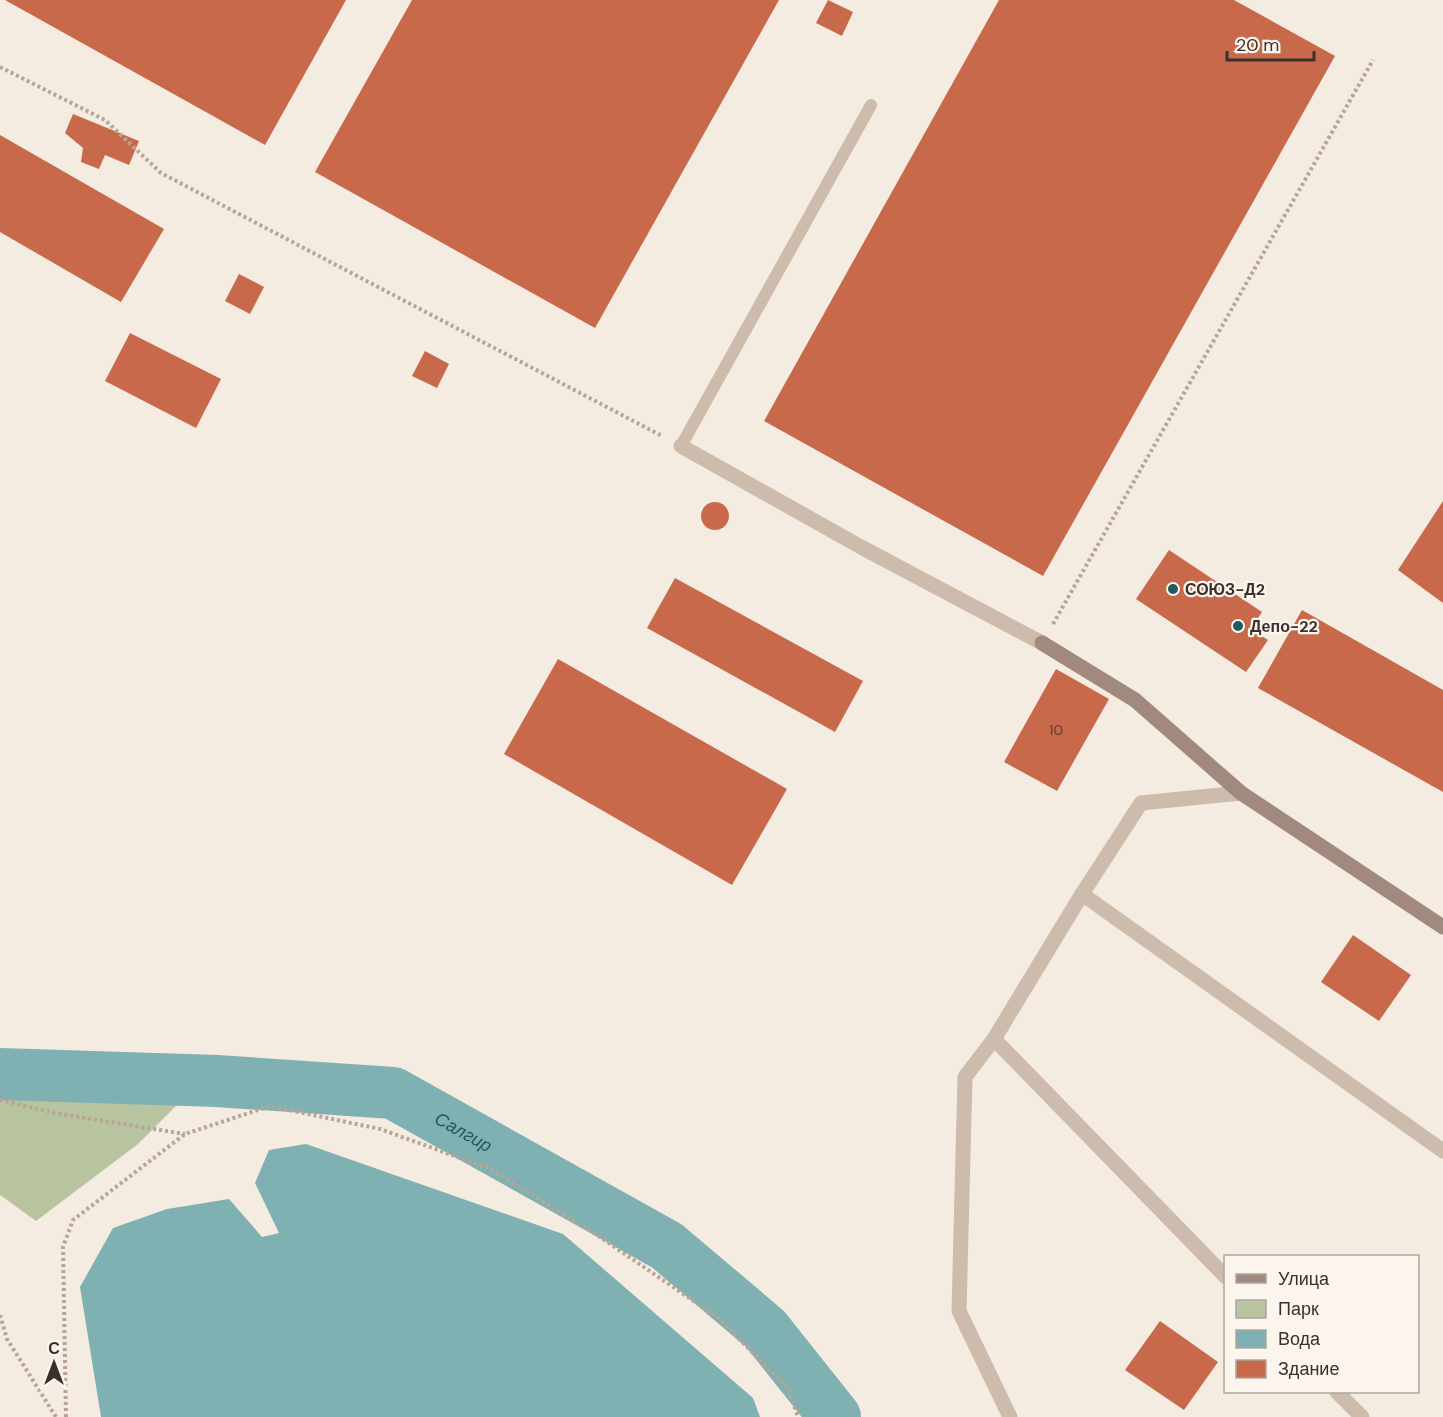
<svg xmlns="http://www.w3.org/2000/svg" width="1443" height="1417" font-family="'DM Sans',sans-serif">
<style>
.green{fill:#b8c4a0}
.water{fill:#7fb0b2}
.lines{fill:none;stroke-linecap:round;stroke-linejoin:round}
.river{stroke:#7fb0b2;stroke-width:52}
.building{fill:#c8694b}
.path{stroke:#b9a596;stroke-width:4;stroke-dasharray:3 3;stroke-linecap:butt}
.lane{stroke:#cdbbac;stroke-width:12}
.street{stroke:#cdbbac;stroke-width:15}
.secondary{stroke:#a18a7d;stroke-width:15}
.poi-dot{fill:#1f5a5e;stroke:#fbf5ee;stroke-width:2}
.labels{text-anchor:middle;stroke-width:4.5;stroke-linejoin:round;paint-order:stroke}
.number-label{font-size:14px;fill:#5e3e33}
.poi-label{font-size:16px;font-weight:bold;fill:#3b302b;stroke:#fbf5ee;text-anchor:start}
.water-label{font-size:18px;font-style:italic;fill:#1f5a5e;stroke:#fbf5ee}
</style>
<rect width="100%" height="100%" fill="#f4ebe1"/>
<path class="green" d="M0 1078 183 1099 138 1144 36 1221 0 1195Z"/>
<path class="water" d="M306 1144 563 1234 753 1398 760 1417H101L80 1287 113 1228 167 1209 229 1199 262 1237 279 1233 255 1183 269 1150Z"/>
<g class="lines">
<path class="river" id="s1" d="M0 1074 217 1081 393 1093 667 1246 765 1329 835 1417"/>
</g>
<g class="building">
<path d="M5 0H346L265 145Z"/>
<path d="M412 0H779L595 328 315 172Z"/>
<path d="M828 0 853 12 842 36 816 23Z"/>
<path d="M999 0H1234L1335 56 1043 576 764 421Z"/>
<path d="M73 114 139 141 129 165 105 155 99 169 81 162 83 148 65 133Z"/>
<path d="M0 135 164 229 121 302 0 232Z"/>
<path d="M239 274 264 287 250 314 225 301Z"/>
<path d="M130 333 221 379 196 428 105 381Z"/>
<path d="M425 351 449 364 437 388 412 376Z"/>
<path d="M1443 501V603L1398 570Z"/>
<circle cx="715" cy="516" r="14"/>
<path d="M1169 550 1262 612 1251 629 1268 640 1246 672 1136 599Z"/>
<path d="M675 578 863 681 835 732 647 628Z"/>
<path d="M1302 610 1443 690V792L1258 688Z"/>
<path d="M558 659 787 789 732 885 504 754Z"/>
<path d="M1056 669 1109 699 1057 791 1004 762Z"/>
<path d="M1353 935 1411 975 1379 1021 1321 982Z"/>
<path d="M1160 1321 1218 1362 1184 1410 1125 1370Z"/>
</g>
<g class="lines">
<g class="path">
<path d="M0 67 105 120 161 173 662 436"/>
<path d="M1053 624 1373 60"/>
<path d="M0 1100 55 1113 185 1134"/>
<path d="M0 1315 7 1339 56 1417"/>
<path d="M66 1417 63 1247 73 1220 185 1134 270 1106 380 1129 488 1168 597 1235 717 1317 788 1388 798 1417"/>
</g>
<path class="lane" d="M681 446 871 105"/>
<g class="street">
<path d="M681 446 861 547 1042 643"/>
<path d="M1082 894 1443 1151"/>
<path d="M994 1039 1226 1277"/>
<path d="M1337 1392 1362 1417"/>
<path d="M1010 1417 959 1311 965 1077 994 1039 1082 894 1141 803 1241 793"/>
</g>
<path class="secondary" d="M1042 643 1135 700 1241 793 1443 927"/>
</g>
<g class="poi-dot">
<circle cx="1173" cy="589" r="6"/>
<circle cx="1238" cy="626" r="6"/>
</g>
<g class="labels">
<g class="number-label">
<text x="1056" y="735">10</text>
</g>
<g class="poi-label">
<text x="1185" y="595">СОЮЗ-Д2</text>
<text x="1250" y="632">Депо-22</text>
</g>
<g class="water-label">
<text dy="6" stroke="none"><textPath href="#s1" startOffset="474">Салгир</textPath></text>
</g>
</g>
<rect x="1224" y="1255" width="195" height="138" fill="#fbf5ee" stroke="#aea6a0" stroke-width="1.5"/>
<rect x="1236" y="1274" width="30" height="9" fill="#a18a7d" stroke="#aea6a0" stroke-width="1.5"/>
<text x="1278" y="1285" font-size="18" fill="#3b302b">Улица</text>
<rect x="1236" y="1300" width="30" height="18" fill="#b8c4a0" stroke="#aea6a0" stroke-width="1.5"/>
<text x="1278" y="1315" font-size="18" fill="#3b302b">Парк</text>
<rect x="1236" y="1330" width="30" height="18" fill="#7fb0b2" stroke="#aea6a0" stroke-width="1.5"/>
<text x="1278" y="1345" font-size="18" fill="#3b302b">Вода</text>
<rect x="1236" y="1360" width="30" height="18" fill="#c8694b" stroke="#aea6a0" stroke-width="1.5"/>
<text x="1278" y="1375" font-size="18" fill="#3b302b">Здание</text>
<g transform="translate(54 1363)" stroke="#fbf5ee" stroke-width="4.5" paint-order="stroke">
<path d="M0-4.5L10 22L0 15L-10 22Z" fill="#3b302b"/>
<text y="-9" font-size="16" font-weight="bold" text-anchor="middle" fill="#3b302b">С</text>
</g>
<path d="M1227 51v9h87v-9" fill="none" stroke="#3b302b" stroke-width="3"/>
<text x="1236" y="51" font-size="18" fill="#3b302b" stroke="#fbf5ee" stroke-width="4.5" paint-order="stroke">20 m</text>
</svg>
